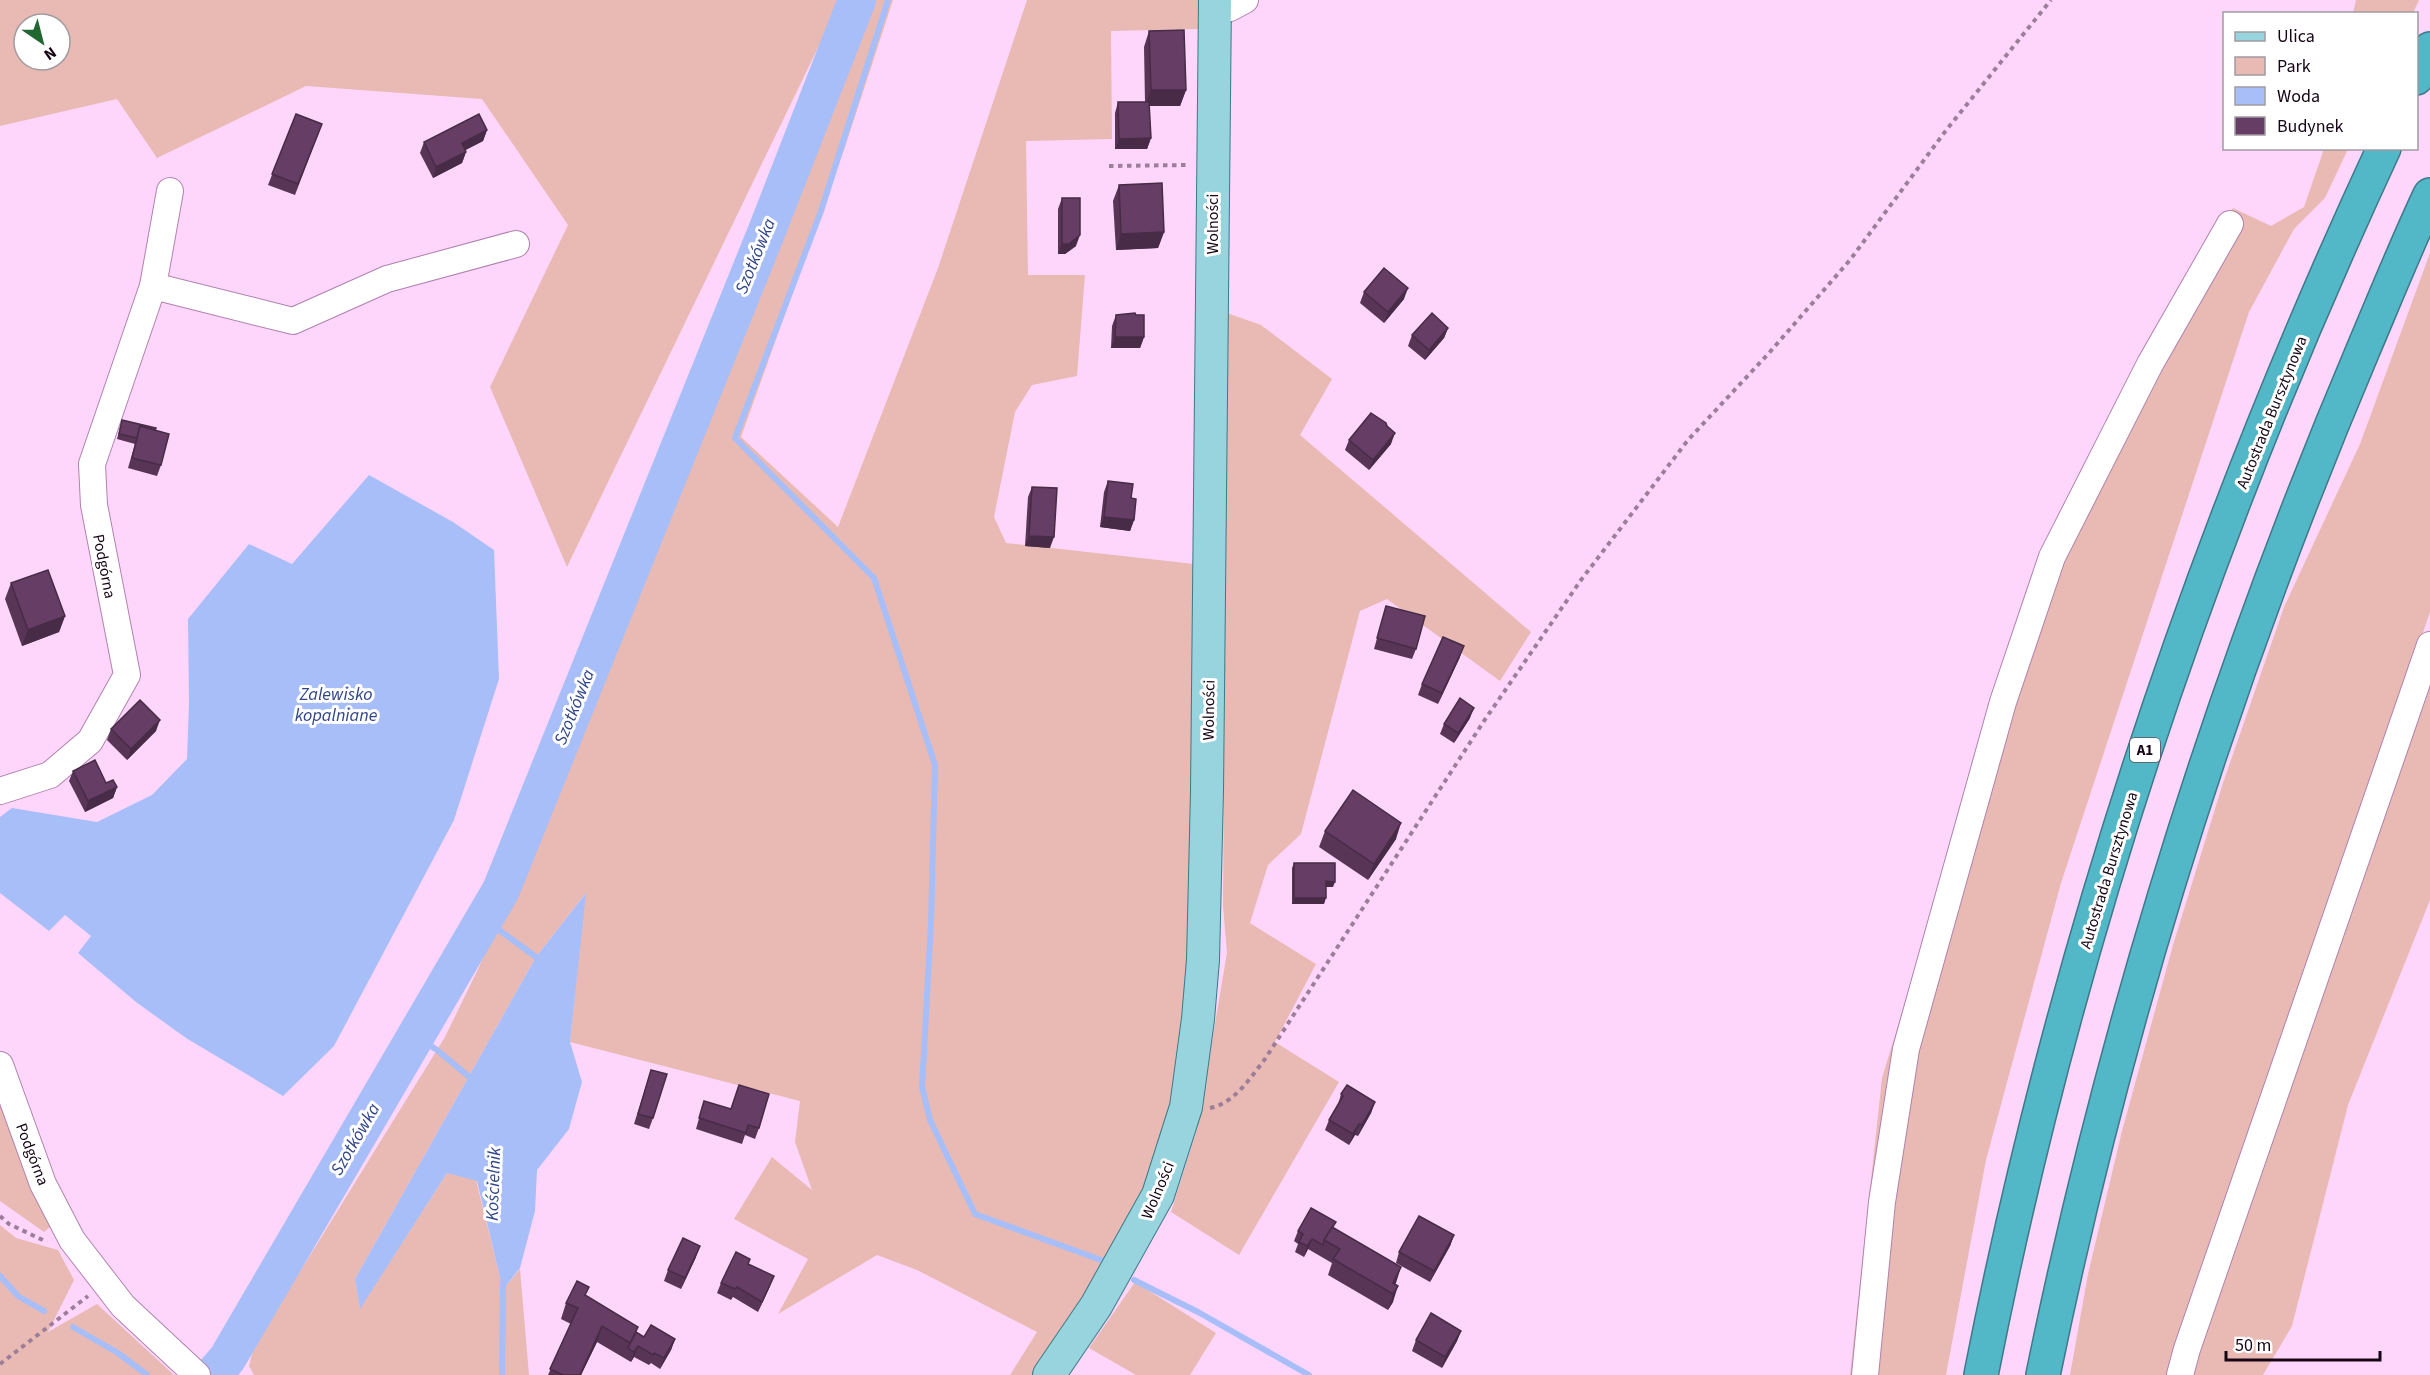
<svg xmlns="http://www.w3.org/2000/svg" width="2430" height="1375" font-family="'Source Sans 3',sans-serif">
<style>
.green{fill:#e8bab3;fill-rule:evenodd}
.water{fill:#a8bef8}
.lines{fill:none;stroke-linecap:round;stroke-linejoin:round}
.stream{stroke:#a8bef8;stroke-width:6}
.river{stroke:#a8bef8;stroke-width:38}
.minor-casing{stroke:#b082ae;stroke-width:28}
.major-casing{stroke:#3d7988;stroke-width:34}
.highway-casing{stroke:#3d7988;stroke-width:36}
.path{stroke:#9c7e9b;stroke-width:4;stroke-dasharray:4.5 4.5;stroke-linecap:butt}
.minor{stroke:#fff;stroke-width:26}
.major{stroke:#97d4dd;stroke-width:32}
.highway{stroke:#52b7c6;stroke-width:33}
.wall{fill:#583457}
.shaded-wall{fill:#472b47}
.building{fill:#663d65;stroke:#472b47;stroke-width:1.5}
.labels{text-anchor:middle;stroke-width:6;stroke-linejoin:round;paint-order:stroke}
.shield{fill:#fff;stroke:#5b505b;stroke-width:1.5}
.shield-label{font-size:15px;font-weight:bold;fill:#150515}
.street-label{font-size:16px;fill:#150515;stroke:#fff}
.water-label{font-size:18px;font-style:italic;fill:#304588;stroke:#fff}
</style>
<rect width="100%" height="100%" fill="#fed6fc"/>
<g class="green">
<path d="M0 0H841L567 567 490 387 568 225 482 99 306 86 157 158 117 99 0 126ZM24 24H60V60H24Z"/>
<path d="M860 0H893L845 147 741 437 838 527 938 268 1027 0H1199L1198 29 1111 31 1112 139 1026 141 1028 275H1085L1077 376 1032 385 1015 412 994 517 1006 543 1194 564 1193 937 1175 1090 1159 1157 1111 1256 1080 1300 1034 1375H1010L1037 1332 917 1270 877 1255 778 1314 808 1259 734 1219 772 1157 812 1190 795 1142 800 1101 570 1042 585 894 536 957 355 1279 360 1308 447 1173 476 1180 501 1281 500 1347 503 1290 520 1269 529 1375H254L249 1366 254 1346 445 1037 479 967 615 657 735 327Z"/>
<path d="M2356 0H2419L2413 13H2353Z"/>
<path d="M2324 149H2348L2325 198 2294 229 2249 312 2061 883 1986 1160 1946 1375H1850L1882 1078 1970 790 2005 655 2194 266 2233 208 2271 226 2304 207Z"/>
<path d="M2430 253V612L2170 1375H2070L2088 1274 2122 1131 2173 945 2223 783 2284 607 2360 444Z"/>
<path d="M1227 313 1261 325 1332 379 1300 435 1531 632 1500 681 1387 599 1360 611 1301 834 1268 865 1250 923 1316 964 1275 1042 1339 1082 1239 1255 1171 1212 1197 1129 1227 953 1223 906Z"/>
<path d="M2430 688V900L2348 1105 2292 1326 2263 1375H2191L2264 1156Z"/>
<path d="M0 1096 52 1225 44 1232 0 1201Z"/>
<path d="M0 1225 16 1238 58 1250 74 1280 48 1332 97 1304 174 1375H0Z"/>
<path d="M1135 1282 1216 1333 1190 1375H1136L1089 1348Z"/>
</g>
<g class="water">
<path d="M369 475 453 522 494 550 499 679 454 820 334 1046 283 1096 186 1038 136 1002 78 953 91 936 65 915 49 931 0 893V817L12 808 97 822 152 795 187 759 189 703 188 619 249 544 292 564Z"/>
<path d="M586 893 570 1042 582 1082 569 1129 537 1170 535 1211 520 1268 503 1290 477 1181 447 1173 360 1309 355 1279 536 957Z"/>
</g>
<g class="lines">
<g class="stream">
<path d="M888 0 821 211 735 438 874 578 935 765 931 923 922 1087 930 1120 975 1214 1101 1260"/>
<path d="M484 919 536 957"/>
<path d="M415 1036 437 1050 474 1081"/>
<path d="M0 1276 18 1296 44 1311"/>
<path d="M1134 1280 1198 1312 1309 1375"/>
<path d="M73 1327 118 1353 147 1375"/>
<path d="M502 1375 503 1283"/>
</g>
<path class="river" d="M213 1375 227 1359 501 890 766 233 857 0"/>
<defs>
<g id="minor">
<path d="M1215 10 1230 8 1245 0"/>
<path d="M153 286 293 321 387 279 516 244"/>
<path d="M0 791 50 775 90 741 127 675 94 505 92 464 153 286 170 191"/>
<path d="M0 1065 43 1184 72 1240 123 1306 197 1375"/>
<path d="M1865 1375 1882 1202 1906 1049 2003 702 2052 557 2150 364 2230 224"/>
<path d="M2180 1375 2187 1349 2430 645"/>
</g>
<path id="major" d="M1049 1375 1096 1306 1158 1195 1186 1107 1198 1019 1203 960 1207 792 1215 0"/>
<g id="highway">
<path d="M2416 78 2430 49"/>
<path d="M1981 1375C2064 952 2202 539 2384 148"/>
<path d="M2043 1375C2115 1024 2223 680 2363 350 2385 298 2406 246 2430 195"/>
</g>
</defs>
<use href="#minor" class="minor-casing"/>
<use href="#major" class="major-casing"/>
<use href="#highway" class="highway-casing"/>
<g class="path">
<path d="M1109 166 1188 165"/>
<path d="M1210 1108C1235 1103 1250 1078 1265 1059L1484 721 1581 580 1688 440 1769 353 1850 260 1947 129 2051 0"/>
<path d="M0 1216 9 1224 47 1242"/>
<path d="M0 1364 88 1296"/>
</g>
<use href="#minor" class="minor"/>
<use href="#major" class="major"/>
<use href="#highway" class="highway"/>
</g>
<g class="wall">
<path d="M1149 31 1186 90 1180 106H1149L1151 138 1147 149H1115V113L1118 102H1145L1144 47Z"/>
<path d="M296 114 322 124 295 195 268 185Z"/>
<path d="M487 130 483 141 465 150 466 152 462 163 433 178 420 153 424 142Z"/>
<path d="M1119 185 1164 232 1158 248 1116 250 1113 201Z"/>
<path d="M1062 198 1076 246 1065 254H1058V209Z"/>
<path d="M1364 292 1404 299 1384 323 1360 303Z"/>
<path d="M1116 315 1144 337 1140 348H1111L1112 326Z"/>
<path d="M1448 328 1444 338 1425 360 1408 346 1412 335Z"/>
<path d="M122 420 155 430 161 465 157 476 128 468 135 444 117 439Z"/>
<path d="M1387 426 1391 444 1369 470 1345 450 1349 440Z"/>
<path d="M1108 481 1134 520 1130 531 1100 527 1104 492Z"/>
<path d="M1032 487 1050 548 1025 546 1028 497Z"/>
<path d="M11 583 65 616 59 632 22 646 5 599Z"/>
<path d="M1386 606 1416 649 1412 659 1374 649Z"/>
<path d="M1460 657 1438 704 1418 695 1422 684Z"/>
<path d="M1470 718 1454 743 1440 734 1444 724Z"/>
<path d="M111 729 156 731 127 760 107 740Z"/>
<path d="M73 771 117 787 113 798 85 812 69 781Z"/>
<path d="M1325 831 1396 839 1368 880 1319 847Z"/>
<path d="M1294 863 1333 887H1326L1324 904H1292V868Z"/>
<path d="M651 1070 653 1118 649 1129 634 1124Z"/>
<path d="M739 1085 759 1128 755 1139 745 1135 742 1144 696 1129 704 1101 731 1109Z"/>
<path d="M1341 1094 1375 1102 1371 1113 1358 1136 1355 1135 1349 1145 1325 1130 1329 1120 1338 1105Z"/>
<path d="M1334 1228 1395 1284 1393 1302 1388 1310 1328 1275 1332 1263 1308 1249 1304 1257 1295 1252 1298 1244 1294 1241 1298 1231Z"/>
<path d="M1454 1235 1450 1246 1430 1282 1396 1263 1399 1252Z"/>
<path d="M696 1257 681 1289 664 1281 668 1270Z"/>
<path d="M748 1264 770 1286 758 1312 733 1297 731 1300 717 1293 721 1283Z"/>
<path d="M586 1296 644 1337 675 1339 671 1350 660 1369 651 1363 649 1365 634 1357 631 1362 597 1342 581 1375H548L571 1324 561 1319 566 1303Z"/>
<path d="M1461 1331 1457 1341 1442 1368 1412 1351 1416 1340Z"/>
</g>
<g class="shaded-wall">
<path d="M1151 90H1186L1180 106H1145Z"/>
<path d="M487 130 483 141 458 154 462 143Z"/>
<path d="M1151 138 1147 149H1115L1119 139Z"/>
<path d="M466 152 462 163 433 178 436 167Z"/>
<path d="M1164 232 1158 248 1116 250 1121 234Z"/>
<path d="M1080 235 1076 246 1065 254H1058L1062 244Z"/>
<path d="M1408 288 1404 299 1384 323 1388 312Z"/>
<path d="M1448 328 1444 338 1425 360 1429 350Z"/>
<path d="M1115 337H1144L1140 348H1111Z"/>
<path d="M1395 433 1391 444 1369 470 1373 460Z"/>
<path d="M1104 517 1134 520 1130 531 1100 527Z"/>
<path d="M1029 536 1054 537 1050 548 1025 546Z"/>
<path d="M65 616 59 632 22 646 28 630Z"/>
<path d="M1464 646 1460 657 1438 704 1442 693Z"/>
<path d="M1474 708 1470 718 1454 743 1458 733Z"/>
<path d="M160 720 156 731 127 760 131 749Z"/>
<path d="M117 787 113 798 85 812 88 801Z"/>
<path d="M1401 823 1396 839 1368 880 1374 864Z"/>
<path d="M1326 881 1335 882 1333 887H1324Z"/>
<path d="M1294 898H1326L1324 904H1292Z"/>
<path d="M1375 1102 1371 1113 1358 1136 1362 1125Z"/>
<path d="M1359 1124 1355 1135 1349 1145 1353 1134Z"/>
<path d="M1454 1235 1450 1246 1430 1282 1434 1271Z"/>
<path d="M1312 1239 1308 1249 1304 1257 1307 1246Z"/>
<path d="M700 1246 696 1257 681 1289 685 1278Z"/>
<path d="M1401 1267 1396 1283 1390 1292 1393 1283Z"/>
<path d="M774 1276 770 1286 758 1312 762 1302Z"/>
<path d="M1398 1286 1393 1302 1388 1310 1393 1294Z"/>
<path d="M602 1326 597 1342 581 1375H580Z"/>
<path d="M1461 1331 1457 1341 1442 1368 1445 1357Z"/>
<path d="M675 1339 671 1350 660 1369 664 1358Z"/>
<path d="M638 1346 634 1357 631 1362 634 1352Z"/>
</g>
<g class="building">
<path d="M1184 30 1186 90H1151L1149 31Z"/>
<path d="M1118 102H1149L1151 138 1119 139Z"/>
<path d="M296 114 322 124 298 184 272 174Z"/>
<path d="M479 114 487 130 462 143 466 152 436 167 424 142Z"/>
<path d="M1162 183 1164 232 1121 234 1119 185Z"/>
<path d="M1062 198H1080V235L1069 244H1062Z"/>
<path d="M1384 268 1408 288 1388 312 1364 292Z"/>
<path d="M1135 313 1136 315H1144V337H1115L1116 315Z"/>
<path d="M1432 313 1448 328 1429 350 1412 335Z"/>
<path d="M1371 413 1386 423 1387 426 1395 433 1373 460 1349 440Z"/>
<path d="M122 420 156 428 155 430 140 426 137 438 119 434Z"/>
<path d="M140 426 169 434 161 465 132 458Z"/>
<path d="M1108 481 1133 484 1131 498 1136 499 1134 520 1104 517Z"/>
<path d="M1032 487 1057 488 1054 537 1029 536Z"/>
<path d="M48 570 65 616 28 630 11 583Z"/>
<path d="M1386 606 1425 616 1416 649 1377 638Z"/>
<path d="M1443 637 1464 646 1442 693 1422 684Z"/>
<path d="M1460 698 1474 708 1458 733 1444 724Z"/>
<path d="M140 700 160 720 131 749 111 729Z"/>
<path d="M95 760 106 783 113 780 117 787 88 801 73 771Z"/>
<path d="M1353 790 1401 823 1374 864 1325 831Z"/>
<path d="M1294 863H1335V882L1326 881V898H1294Z"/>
<path d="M651 1070 667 1074 653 1118 638 1114Z"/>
<path d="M739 1085 769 1094 759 1128 748 1125 746 1133 699 1118 704 1101 731 1109Z"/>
<path d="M1347 1085 1375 1102 1362 1125 1359 1124 1353 1134 1329 1120 1343 1096 1341 1094Z"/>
<path d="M1311 1208 1336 1222 1324 1240 1323 1245 1312 1239 1307 1246 1299 1242 1303 1234 1298 1231Z"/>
<path d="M1419 1216 1454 1235 1434 1271 1399 1252Z"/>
<path d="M1332 1227 1401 1267 1393 1283 1398 1286 1393 1294 1333 1259 1340 1249 1324 1240Z"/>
<path d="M683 1238 700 1246 685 1278 668 1270Z"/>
<path d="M736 1252 750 1259 748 1264 774 1276 762 1302 737 1287 735 1289 721 1283Z"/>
<path d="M577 1281 589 1287 585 1295 638 1327 630 1343 602 1326 580 1375H563L550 1369 578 1308 566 1303Z"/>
<path d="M1431 1313 1461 1331 1445 1357 1416 1340Z"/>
<path d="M651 1325 675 1339 664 1358 654 1353 653 1355 638 1346 634 1352 628 1348 636 1332 644 1337Z"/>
</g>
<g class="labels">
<rect class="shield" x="2130" y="738" width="30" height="24" rx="4.5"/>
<g class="shield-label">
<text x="2145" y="755">A1</text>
</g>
<g class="street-label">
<text transform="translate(1212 224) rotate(-90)" y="6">Wolności</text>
<text transform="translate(2271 412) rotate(-68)" y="6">Autostrada Bursztynowa</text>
<text transform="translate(105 566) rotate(79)" y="6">Podgórna</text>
<text transform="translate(1208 710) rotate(-89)" y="6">Wolności</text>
<text transform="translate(2108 870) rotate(-73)" y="6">Autostrada Bursztynowa</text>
<text transform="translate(33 1154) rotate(69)" y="6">Podgórna</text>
<text transform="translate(1157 1190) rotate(-67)" y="6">Wolności</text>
</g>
<g class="water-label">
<text transform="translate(755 256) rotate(-68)" y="6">Szotkówka</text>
<text x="336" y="700">Zalewisko<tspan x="336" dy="21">kopalniane</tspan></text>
<text transform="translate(574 707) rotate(-68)" y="6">Szotkówka</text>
<text transform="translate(355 1139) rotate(-60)" y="6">Szotkówka</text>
<text transform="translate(493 1184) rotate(-88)" y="6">Kościelnik</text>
</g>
</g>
<rect x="2223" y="12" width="195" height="138" fill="#ffffff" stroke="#a19ba1" stroke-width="1.5"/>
<rect x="2235" y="32" width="30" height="9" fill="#97d4dd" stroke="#a19ba1" stroke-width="1.5"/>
<text x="2277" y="42" font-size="18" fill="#150515">Ulica</text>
<rect x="2235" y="57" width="30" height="18" fill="#e8bab3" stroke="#a19ba1" stroke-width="1.5"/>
<text x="2277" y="72" font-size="18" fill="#150515">Park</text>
<rect x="2235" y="87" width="30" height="18" fill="#a8bef8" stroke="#a19ba1" stroke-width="1.5"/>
<text x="2277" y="102" font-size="18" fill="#150515">Woda</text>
<rect x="2235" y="117" width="30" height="18" fill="#663d65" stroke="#a19ba1" stroke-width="1.5"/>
<text x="2277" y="132" font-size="18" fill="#150515">Budynek</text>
<g transform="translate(42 42) rotate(145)"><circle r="28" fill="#ffffff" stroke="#a19ba1" stroke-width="1.5"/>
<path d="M0-4.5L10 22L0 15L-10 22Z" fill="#216732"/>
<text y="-9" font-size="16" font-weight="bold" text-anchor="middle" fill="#150515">N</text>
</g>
<path d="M2226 1351v9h154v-9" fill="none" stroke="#150515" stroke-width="3"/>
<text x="2235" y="1351" font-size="18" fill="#150515" stroke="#ffffff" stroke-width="4.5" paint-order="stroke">50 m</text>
</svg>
